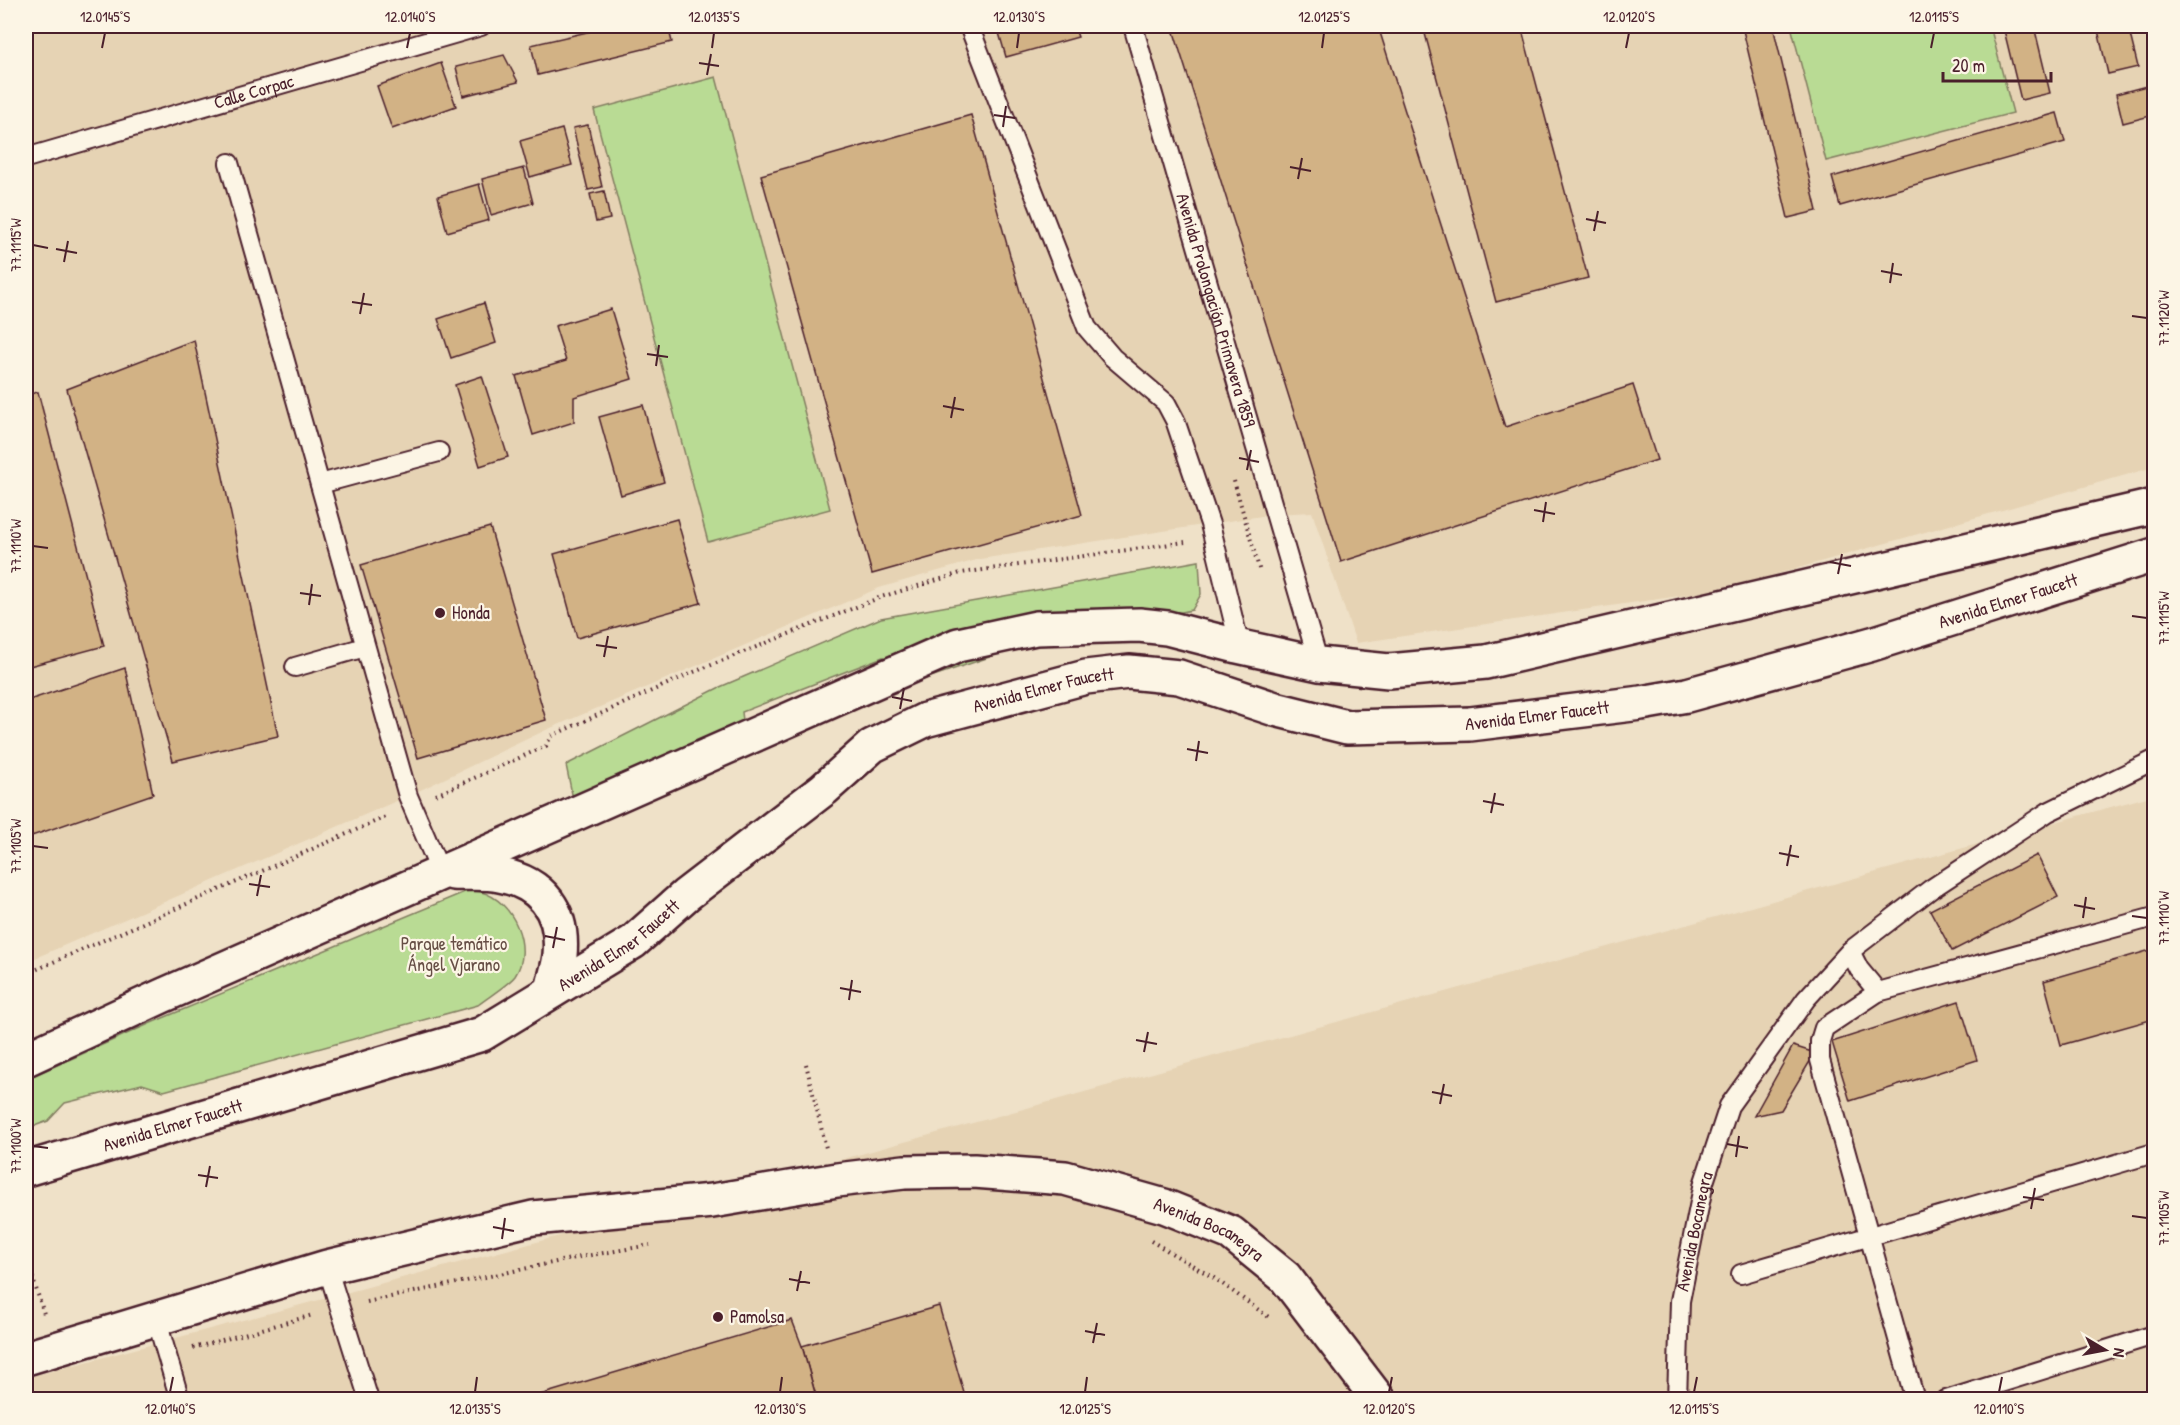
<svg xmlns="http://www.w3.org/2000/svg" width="2180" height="1425" font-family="'Patrick Hand',sans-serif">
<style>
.built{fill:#e6d3b4}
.green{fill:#b9db94;stroke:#827d60;stroke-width:1.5}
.building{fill:#d2b285;stroke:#4a1f2b;stroke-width:1.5}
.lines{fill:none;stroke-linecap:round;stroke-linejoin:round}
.lane-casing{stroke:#4a1f2b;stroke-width:22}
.secondary-casing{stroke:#4a1f2b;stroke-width:38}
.highway-casing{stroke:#4a1f2b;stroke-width:38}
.path{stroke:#4a1f2b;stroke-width:4;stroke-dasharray:1.5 4.5;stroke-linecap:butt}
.lane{stroke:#fcf5e5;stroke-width:18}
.secondary{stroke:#fcf5e5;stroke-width:33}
.highway{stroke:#fcf5e5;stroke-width:33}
.ticks{fill:none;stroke:#4a1f2b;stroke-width:2}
.poi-dot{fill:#4a1f2b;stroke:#fcf5e5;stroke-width:2}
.labels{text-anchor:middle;stroke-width:4.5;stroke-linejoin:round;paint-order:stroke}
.street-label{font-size:18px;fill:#4a1f2b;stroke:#fcf5e5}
.poi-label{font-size:18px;fill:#4a1f2b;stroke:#fcf5e5;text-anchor:start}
.park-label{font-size:18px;fill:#664e45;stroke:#fcf5e5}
.neatline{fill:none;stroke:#4a1f2b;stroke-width:2}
.ticks-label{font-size:15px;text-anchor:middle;fill:#4a1f2b}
</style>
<rect width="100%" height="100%" fill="#efe1c8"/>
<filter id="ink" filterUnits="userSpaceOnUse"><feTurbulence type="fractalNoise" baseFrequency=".0167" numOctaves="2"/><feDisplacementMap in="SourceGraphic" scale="12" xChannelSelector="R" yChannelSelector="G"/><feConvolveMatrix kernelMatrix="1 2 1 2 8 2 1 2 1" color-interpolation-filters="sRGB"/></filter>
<g filter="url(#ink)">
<g class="built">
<path d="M26 26H2154V467L1721 590 1356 643 1312 512 1275 514 980 559 879 588 546 730 408 796 26 962Z"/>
<path d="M2154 795V1399L26 1400V1378L728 1191Z"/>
</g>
<g class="green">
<path d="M1791 26H1990L2013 113 1826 161Z"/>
<path d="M716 77 830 509 708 542 594 110Z"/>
<path d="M1199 561 1201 594 1192 610 1040 640 901 687 883 657 742 712 745 738 573 799 566 765 720 687 881 618Z"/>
<path d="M467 891C471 891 476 891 481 892 513 900 534 948 515 976 508 985 488 997 478 1005L164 1091 142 1084 65 1103 48 1121 26 1129V1079L151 1023Z"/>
</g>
<g class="building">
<path d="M613 26H668L672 42 538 75 531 45Z"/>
<path d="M997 26H1074L1078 37 1006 57Z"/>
<path d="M1172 26H1378L1505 427 1633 385 1657 460 1341 562Z"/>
<path d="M1423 26H1521L1588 278 1496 302Z"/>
<path d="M1742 26H1773L1817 211 1788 218Z"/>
<path d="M2003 26H2034L2050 93 2021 100Z"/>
<path d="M2097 26H2128L2138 67 2108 74Z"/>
<path d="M504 55 518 82 463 96 456 67Z"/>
<path d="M441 63 456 106 392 129 377 86Z"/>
<path d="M2154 84V115L2123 123 2116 94Z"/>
<path d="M2057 113 2065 142 1840 206 1832 177Z"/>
<path d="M971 115 1082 515 872 574 761 175Z"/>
<path d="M588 125 602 187 588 190 573 128Z"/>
<path d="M562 129 572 165 530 177 520 141Z"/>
<path d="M524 168 533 203 491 215 482 179Z"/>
<path d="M479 184 489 220 447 232 438 196Z"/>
<path d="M604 191 610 219 596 222 590 194Z"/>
<path d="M484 303 496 343 451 358 438 319Z"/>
<path d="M611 309 632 379 574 397V422L533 435 516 376 566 361 555 326Z"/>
<path d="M194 340 278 736 173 761 67 389Z"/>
<path d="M482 376 508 457 480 466 455 385Z"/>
<path d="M38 392 104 646 26 667V395Z"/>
<path d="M643 405 664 482 621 495 599 417Z"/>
<path d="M677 519 701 603 577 638 554 554Z"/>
<path d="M490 527 546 720 418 758 361 565Z"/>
<path d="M125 668 153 794 26 838V701Z"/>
<path d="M2037 855 2058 897 1952 951 1930 910Z"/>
<path d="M2154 949V1019L2061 1045 2044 981Z"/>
<path d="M1959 1001 1977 1060 1850 1101 1832 1042Z"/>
<path d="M1793 1046 1815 1053 1781 1110 1754 1116Z"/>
<path d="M939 1306 966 1400H817L802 1346Z"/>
<path d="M792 1320 802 1346 817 1400H523Z"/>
</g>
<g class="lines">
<defs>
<g id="lane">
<path d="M969 26 1087 328 1112 357 1166 403 1175 420 1210 524 1238 639 1237 646"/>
<path id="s1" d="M1133 26 1319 664"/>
<path id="s2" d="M26 158 481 26"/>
<path d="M229 163 408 796 441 873"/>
<path d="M320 484 439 452"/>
<path d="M295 667 365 647"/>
<path d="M1850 951 1859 969 1878 992 2154 917"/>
<path d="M1878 992 1824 1028 1820 1041V1060L1915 1400"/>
<path d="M327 1267 369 1400"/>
<path d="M1741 1274 2154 1153"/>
<path d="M156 1318 180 1400"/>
<path id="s3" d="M1677 1400 1680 1301 1704 1182 1729 1106 1806 999 1850 951 1931 889 2048 812 2154 760"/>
<path d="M1946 1400 2154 1335"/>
</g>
<g id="secondary">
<path id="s4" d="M26 1358 327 1267 533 1218 712 1201 837 1180 904 1172 974 1171 1065 1178 1164 1206 1231 1233 1285 1277 1379 1400"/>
</g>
<g id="highway">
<path d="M453 873C468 874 485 872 500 875 542 883 564 911 560 955 559 967 554 979 552 991"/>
<path d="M26 1059 162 996 958 645 1036 628 1139 625 1167 628 1237 646 1319 664 1389 671 1486 662 2154 506"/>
<path id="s5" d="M26 1169 482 1034 633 942 686 895 824 789 872 746 925 720 1086 677 1129 672 1179 677 1275 709 1347 727 1470 724 1641 703 1687 695 1872 644 2154 555"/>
</g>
</defs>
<use href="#lane" class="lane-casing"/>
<use href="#secondary" class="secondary-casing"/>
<use href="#highway" class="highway-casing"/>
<g class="path">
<path d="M1234 481 1260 572"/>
<path d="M436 795 546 746 551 736 694 672 881 597 961 573 1185 542"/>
<path d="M26 974 388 816"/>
<path d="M806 1064 826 1148"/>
<path d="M1151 1241 1214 1278 1270 1318"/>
<path d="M29 1266 45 1317"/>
<path d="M367 1302 580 1257 650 1245"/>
<path d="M193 1348 313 1315"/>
</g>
<use href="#lane" class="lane"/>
<use href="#secondary" class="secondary"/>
<use href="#highway" class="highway"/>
</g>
</g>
<path class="ticks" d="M102 48 105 33M407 48 410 33M712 48 714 33M1017 48 1019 33M1322 48 1324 33M1626 48 1629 33M1931 48 1934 33M699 63 719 66M707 75 711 54M994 115 1015 118M1003 127 1006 106M1290 167 1311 171M1298 179 1302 158M1586 219 1606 223M1594 231 1598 211M33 245 48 248M56 249 77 253M64 262 68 241M1881 271 1902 275M1890 283 1893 263M352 302 372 305M360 314 364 293M2132 316 2147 318M647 354 668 357M656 366 659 345M943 406 964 410M951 418 955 397M1239 458 1259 462M1247 470 1251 450M1534 510 1555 514M1543 522 1546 502M33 546 48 548M1830 562 1851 566M1838 574 1842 554M300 593 321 596M309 605 312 584M2132 616 2147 618M596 645 617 648M604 657 608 636M892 697 912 701M900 709 904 688M1187 749 1208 753M1196 761 1199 741M1483 801 1504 805M1491 813 1495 793M33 846 48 848M1779 853 1799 857M1787 866 1791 845M249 884 270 887M257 896 261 875M2074 905 2095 909M2132 916 2147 918M2083 918 2086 897M545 936 565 940M553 948 557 927M840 988 861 992M849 1000 852 980M1136 1040 1157 1044M1144 1052 1148 1032M1432 1092 1452 1096M1440 1104 1444 1084M1727 1144 1748 1148M33 1146 48 1148M1736 1157 1739 1136M198 1175 218 1178M206 1187 210 1166M2023 1197 2044 1200M2031 1209 2035 1188M2132 1216 2147 1218M493 1227 514 1231M502 1239 505 1218M789 1279 810 1283M797 1291 801 1271M1085 1331 1105 1335M1093 1343 1097 1323M170 1392 173 1377M475 1392 477 1377M780 1392 782 1377M1085 1392 1087 1377M1389 1392 1392 1377M1694 1392 1697 1377M1999 1392 2002 1377"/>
<g class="poi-dot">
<circle cx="440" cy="613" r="6"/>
<circle cx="718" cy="1317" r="6"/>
</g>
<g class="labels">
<g class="street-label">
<text dy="6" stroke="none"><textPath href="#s2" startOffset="237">Calle Corpac</textPath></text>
<text dy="6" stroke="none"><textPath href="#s1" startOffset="296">Avenida Prolongación Primavera 1859</textPath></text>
<text dy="6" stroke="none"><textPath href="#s5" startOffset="2133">Avenida Elmer Faucett</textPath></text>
<text dy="6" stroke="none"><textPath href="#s5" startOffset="1143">Avenida Elmer Faucett</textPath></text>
<text dy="6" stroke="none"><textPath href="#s5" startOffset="1647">Avenida Elmer Faucett</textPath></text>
<text dy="6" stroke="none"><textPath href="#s5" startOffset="639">Avenida Elmer Faucett</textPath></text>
<text dy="6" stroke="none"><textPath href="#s5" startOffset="153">Avenida Elmer Faucett</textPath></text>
<text dy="6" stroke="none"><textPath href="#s4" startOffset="1215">Avenida Bocanegra</textPath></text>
<text dy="6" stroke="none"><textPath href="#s3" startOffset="170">Avenida Bocanegra</textPath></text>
</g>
<g class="poi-label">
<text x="452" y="619">Honda</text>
<text x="730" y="1323">Pamolsa</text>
</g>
<g class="park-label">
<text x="454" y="950">Parque temático<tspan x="454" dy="21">Ángel Vjarano</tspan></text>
</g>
</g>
<rect width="2180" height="1425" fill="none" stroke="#fcf5e5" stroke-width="66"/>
<g transform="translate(2105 1350) rotate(100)" stroke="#fcf5e5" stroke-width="4.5" paint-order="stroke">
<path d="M0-4.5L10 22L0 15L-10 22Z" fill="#4a1f2b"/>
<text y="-9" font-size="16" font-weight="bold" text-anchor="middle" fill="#4a1f2b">N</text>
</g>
<path d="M1943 72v9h108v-9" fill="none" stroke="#4a1f2b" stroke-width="3"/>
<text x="1952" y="72" font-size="18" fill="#4a1f2b" stroke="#fcf5e5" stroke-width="4.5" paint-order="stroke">20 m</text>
<rect x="33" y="33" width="2114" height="1359" class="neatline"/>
<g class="ticks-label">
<text x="105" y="22">12.0145°S</text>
<text x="410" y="22">12.0140°S</text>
<text x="714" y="22">12.0135°S</text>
<text x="1019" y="22">12.0130°S</text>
<text x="1324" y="22">12.0125°S</text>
<text x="1629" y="22">12.0120°S</text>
<text x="1934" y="22">12.0115°S</text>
<text transform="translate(16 245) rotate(-90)" y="5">77.1115°W</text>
<text transform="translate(2164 318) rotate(-90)" y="5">77.1120°W</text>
<text transform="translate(16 546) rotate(-90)" y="5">77.1110°W</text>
<text transform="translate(2164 618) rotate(-90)" y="5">77.1115°W</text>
<text transform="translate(16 846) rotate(-90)" y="5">77.1105°W</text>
<text transform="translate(2164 918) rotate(-90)" y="5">77.1110°W</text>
<text transform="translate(16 1146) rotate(-90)" y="5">77.1100°W</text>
<text transform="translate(2164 1218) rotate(-90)" y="5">77.1105°W</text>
<text x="170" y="1414">12.0140°S</text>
<text x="475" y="1414">12.0135°S</text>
<text x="780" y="1414">12.0130°S</text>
<text x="1085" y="1414">12.0125°S</text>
<text x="1389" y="1414">12.0120°S</text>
<text x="1694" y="1414">12.0115°S</text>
<text x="1999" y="1414">12.0110°S</text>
</g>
</svg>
